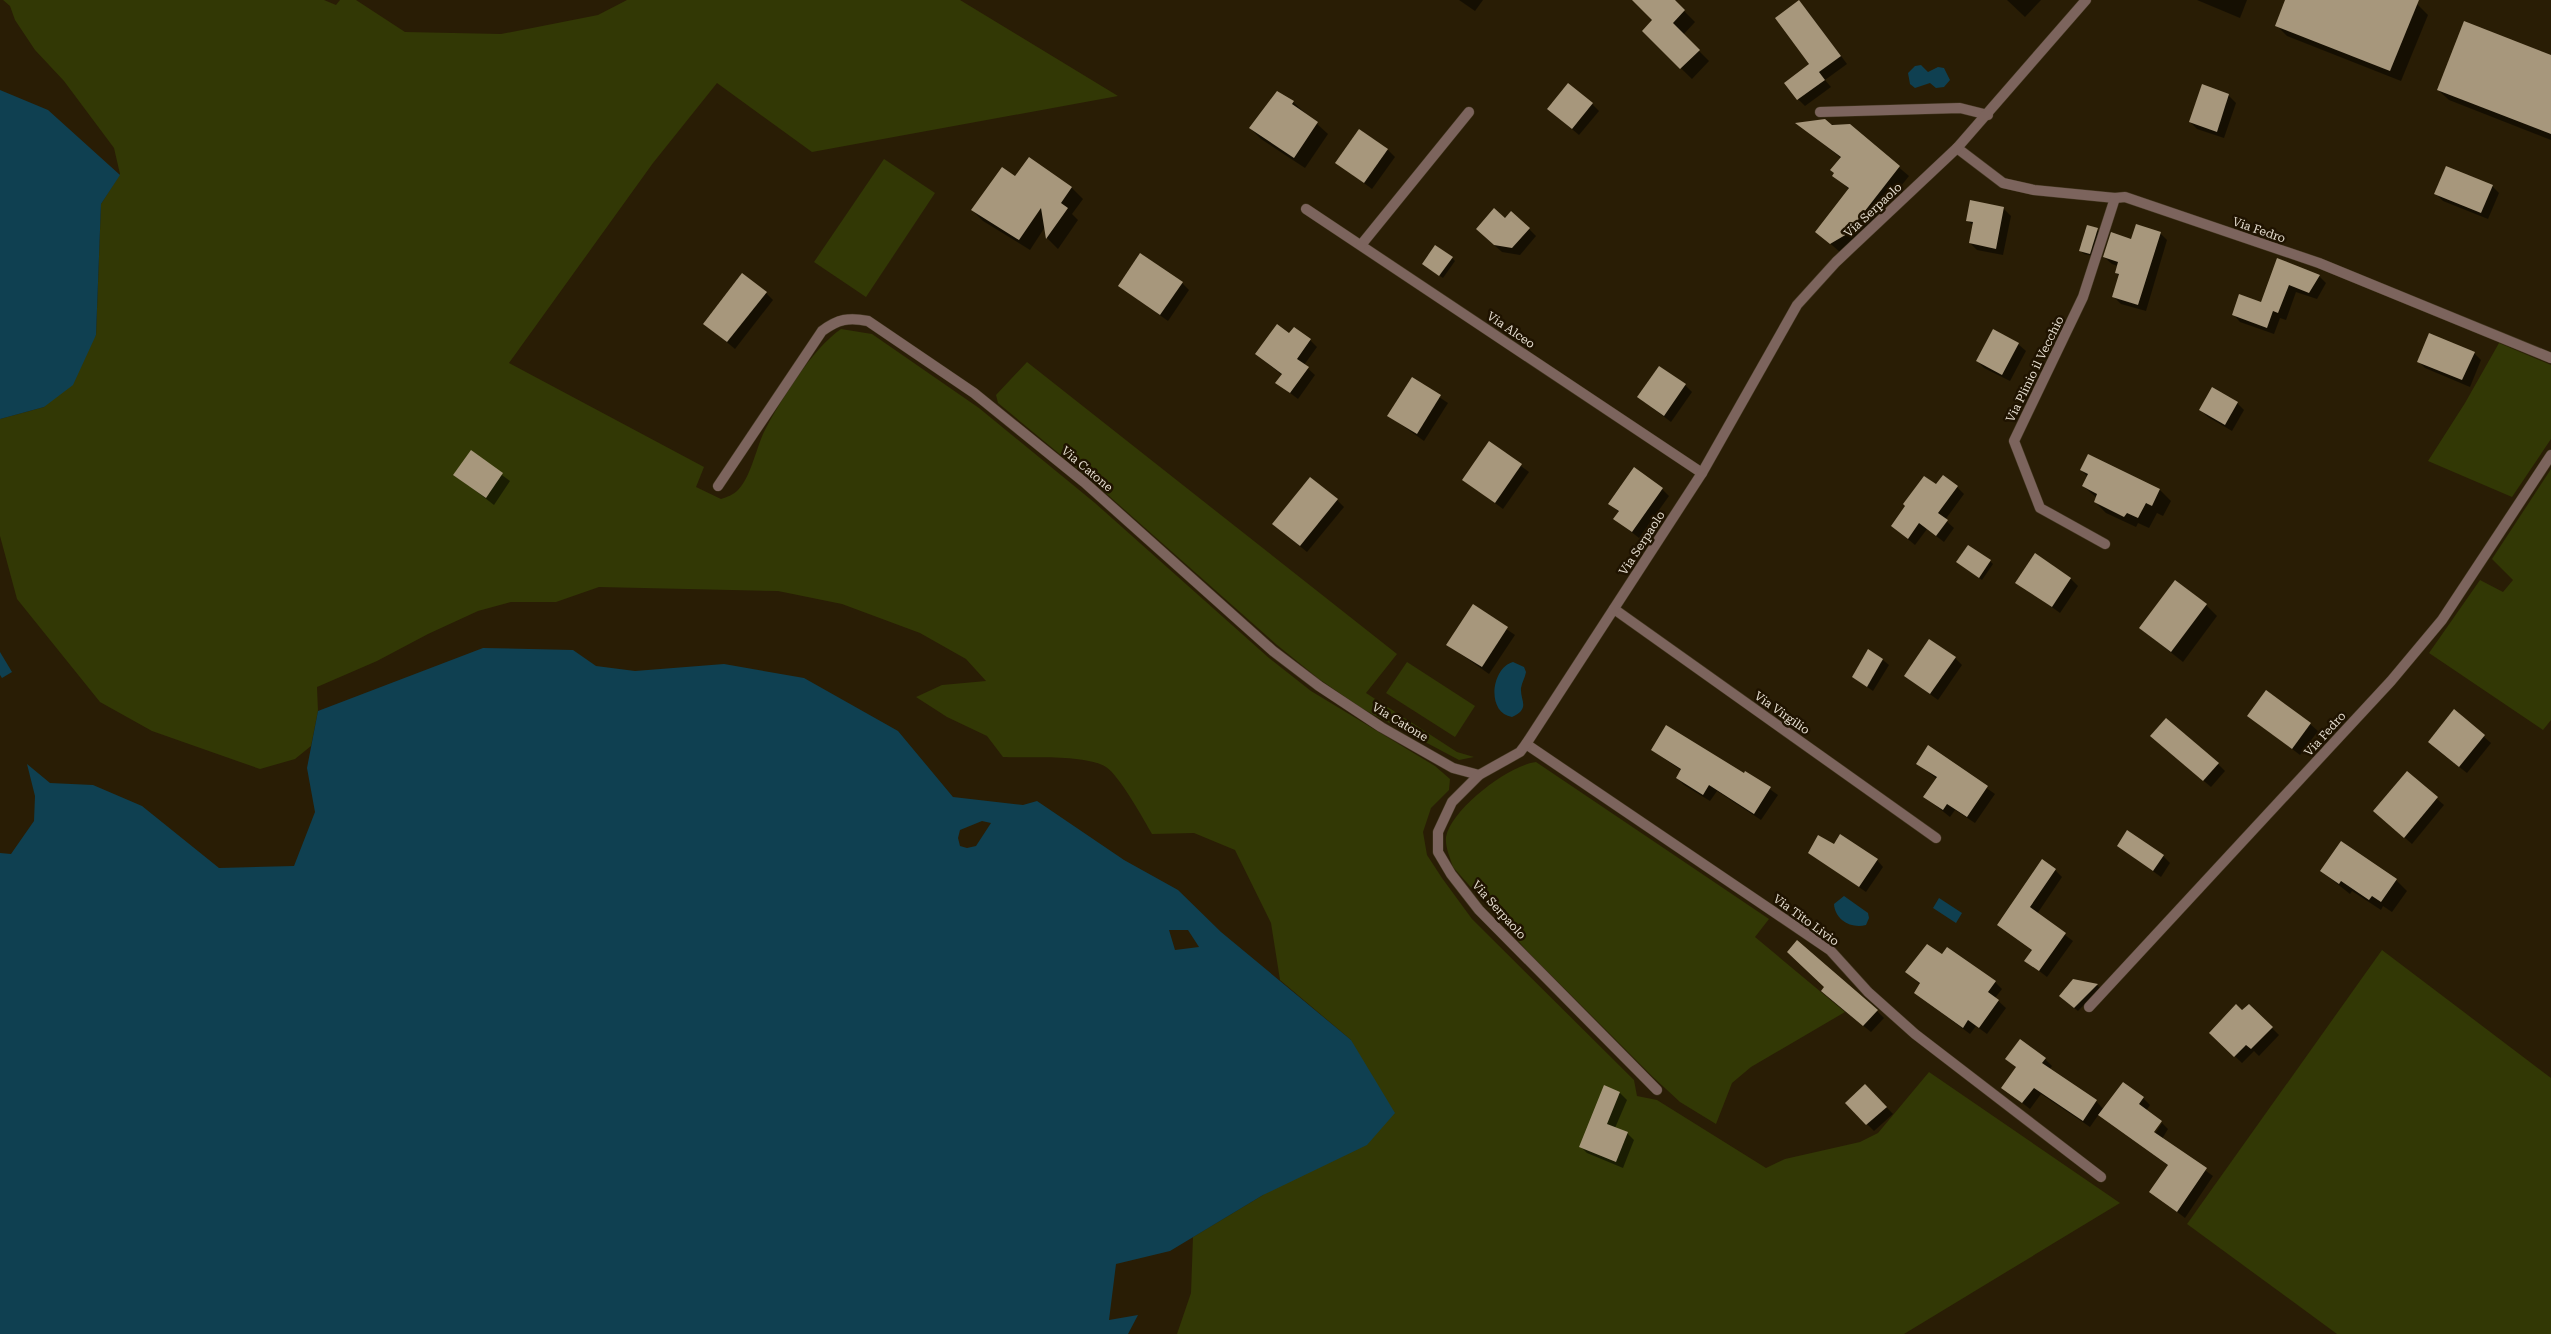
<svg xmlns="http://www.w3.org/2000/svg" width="2551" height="1334" font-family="'Roboto Serif',serif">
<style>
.green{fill:#323805}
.water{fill:#0f4051;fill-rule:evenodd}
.shadow{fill:#0007}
.building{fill:#a7977c}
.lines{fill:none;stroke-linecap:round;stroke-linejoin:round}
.minor-casing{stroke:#443822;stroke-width:11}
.minor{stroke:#7c645d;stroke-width:10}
.labels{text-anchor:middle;stroke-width:5;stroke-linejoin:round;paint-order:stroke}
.street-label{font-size:12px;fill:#e7dfd1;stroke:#1f1300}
</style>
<rect width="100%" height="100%" fill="#291d05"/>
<g class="green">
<path d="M3 0H324L336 5 340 0H356L405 32 501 34 598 15 627 0H960L1118 96 812 152 717 83 653 163 509 363 704 467 696 487 721 499C727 497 733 495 738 490 750 478 756 450 763 434 779 402 812 349 841 329L872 334 979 408 1095 503 1269 658 1311 691 1435 766 1450 779 1449 790 1431 808 1423 832 1427 855 1442 878 1472 919 1634 1080 1637 1096 1657 1100 1766 1168 1785 1159 1860 1142 1878 1133 1929 1072 2120 1203 1904 1334H1177L1191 1293 1193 1237 1263 1195 1351 1040 1280 980 1271 923 1235 850 1194 833 1152 834C1144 820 1119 775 1106 767 1086 754 1028 758 1003 757L987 736 947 717 916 697 942 685 986 681 966 659 920 633 842 604 778 591 599 587 556 602H511L478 611 428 634 377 661 317 687 318 711 311 746 295 759 260 769 152 731 100 702 17 599 0 536V419L44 407 96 335 101 204 120 174 114 148 64 81 35 50 15 20 10 6Z"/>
<path d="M884 159 935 193 866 297 814 262Z"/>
<path d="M2499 343 2551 365V439L2512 497 2428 461 2465 403Z"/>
<path d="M1027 362 1397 654 1366 693 1457 752 1474 757 1459 760 1361 708 1319 679 1277 645 1091 480 998 403 996 395Z"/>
<path d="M2551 469V720L2543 730 2429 653 2480 580 2503 592 2513 580 2492 559Z"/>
<path d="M1407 662 1475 706 1455 737 1386 693Z"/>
<path d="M1536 762 1769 919 1755 937 1845 1012 1751 1067 1732 1083 1716 1124 1680 1102 1653 1077 1527 951 1453 867C1450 857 1445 847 1446 837 1451 809 1509 765 1536 762Z"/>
<path d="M2382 950 2551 1078V1334H2337L2187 1224Z"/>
</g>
<g class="water">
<path d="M1921 65 1928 72 1938 67 1944 68 1950 80 1944 87 1936 88 1930 83 1915 88 1910 84 1908 73 1915 66Z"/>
<path d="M0 90 48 110 120 175 101 204 96 335 73 385 44 407 0 419Z"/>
<path d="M483 648 573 650 596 666 635 671 724 664 804 678 898 731 953 797 1023 805 1037 801 1124 860 1178 890 1221 932 1351 1040 1395 1113 1367 1145 1263 1195 1170 1251 1116 1264 1109 1320 1138 1315 1128 1334H0V853L11 854 34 821 35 796 27 764 50 783 93 785 142 806 219 868 294 866 315 812 307 768 318 711ZM982 821 991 823 976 846 967 848 960 846 958 838 960 830ZM1169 930H1188L1199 947 1175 950Z"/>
<path d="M0 652 12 672 2 678 0 675Z"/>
<path d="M1513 662 1524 667 1526 672C1525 678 1522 682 1521 688 1520 701 1531 708 1512 717 1486 713 1491 668 1513 662Z"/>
<path d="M1844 896 1868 913 1869 918 1866 925C1851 929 1835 920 1834 904Z"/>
<path d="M1939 898 1962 913 1956 923 1933 908Z"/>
</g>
<g class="shadow">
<path d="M1459 0H1483L1475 11Z"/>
<path d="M1633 0H1673L1695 22 1683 35 1709 61 1692 79 1643 31 1654 20Z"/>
<path d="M2007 0H2041L2025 17Z"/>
<path d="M2197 0H2247L2240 18Z"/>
<path d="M2286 0H2406L2417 4 2428 15 2401 81 2287 36 2276 25Z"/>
<path d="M1806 9 1847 64 1825 80 1831 87 1805 106 1798 99 1811 65Z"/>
<path d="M2551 57V140L2449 100 2438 90Z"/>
<path d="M2202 86 2229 96 2236 103 2224 138 2197 129 2190 122Z"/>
<path d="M1293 102 1328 134 1305 168 1261 139 1250 128Z"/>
<path d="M1592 104 1599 111 1579 135 1548 109Z"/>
<path d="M1798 124 1849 125 1909 176 1856 243 1841 253 1817 232 1850 190 1834 176 1841 158Z"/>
<path d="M1388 150 1395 157 1372 189 1337 163Z"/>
<path d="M1029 159 1072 188 1083 199 1072 214 1078 220 1058 249 1047 238 1045 227 1030 250 983 221 972 210 1016 178Z"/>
<path d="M2492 186 2499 193 2488 219 2443 201 2436 194Z"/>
<path d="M1971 202 2004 209 2011 216 2003 255 1977 250 1970 243 1974 226 1967 220Z"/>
<path d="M1505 219 1529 229 1536 236 1520 255 1502 252 1484 236Z"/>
<path d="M2097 230 2100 233 2093 256 2084 254 2080 250Z"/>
<path d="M2160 233 2167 240 2146 311 2121 304 2114 297 2120 276 2116 273 2118 266 2112 264 2104 257 2132 240Z"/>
<path d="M1452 258 1455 261 1443 278 1427 267Z"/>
<path d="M2278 259 2319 276 2326 283 2317 299 2296 292 2286 320 2280 318 2274 334 2240 322 2233 314 2261 303Z"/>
<path d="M1182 283 1189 290 1168 321 1119 286Z"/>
<path d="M766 293 773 300 735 349 705 324Z"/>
<path d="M1310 340 1317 347 1304 365 1315 375 1298 399 1277 383 1282 375 1256 354Z"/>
<path d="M2018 344 2026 351 2010 381 1984 368 1977 361Z"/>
<path d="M2474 353 2481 360 2470 387 2425 368 2418 361Z"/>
<path d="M1412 379 1448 403 1424 441 1389 416Z"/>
<path d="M1685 385 1692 392 1671 422 1638 397Z"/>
<path d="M2237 403 2244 410 2232 431 2208 417 2200 410Z"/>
<path d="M1490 443 1529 472 1503 509 1464 480Z"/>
<path d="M471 452 510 481 494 505 455 475Z"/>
<path d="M2088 456 2160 490 2171 501 2163 516 2157 513 2149 528 2138 523 2136 527 2106 513 2095 502 2097 498 2083 486 2088 477 2081 470Z"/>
<path d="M1936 486 1957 487 1964 494 1945 520 1954 528 1944 542 1927 529 1915 545 1892 526Z"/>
<path d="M1662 489 1669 496 1639 538 1615 519 1619 512 1609 503Z"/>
<path d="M1337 500 1344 507 1307 552 1281 531Z"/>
<path d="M1990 561 1993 564 1982 580 1961 565Z"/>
<path d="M2071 579 2078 586 2060 613 2017 582Z"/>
<path d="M2206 605 2217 616 2183 662 2140 628Z"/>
<path d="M1473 606 1515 635 1489 674 1448 645Z"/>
<path d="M1955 658 1962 665 1938 700 1905 676Z"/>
<path d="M1883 660 1889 665 1873 691 1853 677Z"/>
<path d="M2454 711 2491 743 2467 773 2436 749Z"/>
<path d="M2249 716 2310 724 2318 731 2300 755Z"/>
<path d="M2159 743 2218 764 2225 771 2211 787Z"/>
<path d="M1928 747 1995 794 1975 823 1955 810 1950 817 1925 797 1937 779 1918 764Z"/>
<path d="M1652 750 1744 775 1746 772 1778 795 1761 820 1717 791 1710 801 1684 785 1677 778 1682 771Z"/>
<path d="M2407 773 2444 805 2412 844 2382 818Z"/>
<path d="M1834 846 1877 860 1883 867 1866 892 1810 853Z"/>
<path d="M2118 846 2163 856 2170 863 2161 877Z"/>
<path d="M2055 870 2062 877 2037 914 2073 941 2047 977 2026 961 2033 951 1998 925Z"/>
<path d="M2321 871 2396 880 2407 891 2392 912 2383 906 2381 910 2352 891 2350 894Z"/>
<path d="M1907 972 1995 982 2002 989 1995 998 2006 1008 1987 1034 1976 1026 1970 1034 1923 999 1915 992 1921 985Z"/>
<path d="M2074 980 2097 985 2100 988 2078 1011 2064 1000Z"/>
<path d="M1829 998 1877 1011 1884 1018 1871 1032Z"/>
<path d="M2249 1005 2279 1035 2259 1056 2254 1051 2242 1063 2210 1033Z"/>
<path d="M2007 1059H2045L2052 1066 2049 1070 2096 1101 2104 1110 2143 1098 2150 1105 2146 1111 2150 1137 2152 1138 2162 1123 2168 1129 2162 1139 2213 1176 2185 1218 2151 1192 2169 1166 2099 1114 2090 1127 2041 1094 2030 1109 2003 1088 2017 1068Z"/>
<path d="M1605 1087 1620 1093 1627 1100 1615 1128 1627 1133 1634 1140 1623 1168 1587 1153 1580 1146Z"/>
<path d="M1872 1092 1893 1114 1874 1131 1867 1124Z"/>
</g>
<g class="building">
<path d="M1632 0H1675L1685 10 1673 23 1700 50 1680 69 1642 31 1652 20Z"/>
<path d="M1799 0 1841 56 1819 72 1825 80 1797 100 1784 83 1809 64 1775 18Z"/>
<path d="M2285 0H2419L2390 71 2275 26Z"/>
<path d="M2464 21 2551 55V134L2437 90Z"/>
<path d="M1568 83 1593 103 1572 129 1547 109Z"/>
<path d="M2202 84 2229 94 2217 132 2189 122Z"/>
<path d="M1277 91 1294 101 1292 104 1318 122 1294 158 1249 128Z"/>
<path d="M1825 119 1832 125 1850 124 1900 166 1847 234 1830 244 1815 232 1849 188 1832 176 1834 173 1830 170 1841 157 1795 123Z"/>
<path d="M1359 129 1388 149 1364 183 1335 163Z"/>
<path d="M1029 157 1072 187 1061 203 1068 208 1046 239 1041 208 1019 240 971 210 1002 167 1015 176Z"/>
<path d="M2446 166 2493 185 2481 213 2434 194Z"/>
<path d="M1970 200 2004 207 1996 249 1969 243 1973 222 1966 221Z"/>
<path d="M1494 208 1505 218 1511 211 1530 228 1512 248 1494 245 1476 229Z"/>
<path d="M2136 224 2161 232 2138 305 2112 297 2119 274 2115 273 2118 262 2103 257 2111 232 2131 239Z"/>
<path d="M2087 225 2098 228 2090 254 2079 251Z"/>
<path d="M1435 245 1453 257 1439 276 1422 264Z"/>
<path d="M1140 253 1183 282 1160 315 1118 286Z"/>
<path d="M2277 258 2320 275 2309 293 2289 285 2278 313 2273 311 2267 328 2232 315 2239 294 2261 302Z"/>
<path d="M742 273 767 292 727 342 703 324Z"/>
<path d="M1277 324 1289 333 1294 327 1311 339 1297 359 1309 367 1290 393 1275 383 1282 374 1255 354Z"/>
<path d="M1993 329 2019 343 2002 375 1976 361Z"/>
<path d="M2429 333 2475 352 2462 380 2417 362Z"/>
<path d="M1659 366 1686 384 1664 416 1637 397Z"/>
<path d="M1412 377 1441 395 1417 434 1387 416Z"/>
<path d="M2212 387 2238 402 2225 425 2199 410Z"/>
<path d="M1489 441 1522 464 1495 503 1462 480Z"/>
<path d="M471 450 503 473 486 498 453 475Z"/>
<path d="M2088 454 2160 489 2152 506 2146 503 2138 518 2127 513 2124 517 2094 502 2097 494 2082 486 2088 474 2080 470Z"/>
<path d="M1634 467 1663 488 1632 532 1613 519 1619 511 1608 504Z"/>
<path d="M1943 475 1958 486 1938 513 1948 520 1936 536 1919 523 1908 539 1891 526 1905 506 1903 504 1924 476 1936 484Z"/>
<path d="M1310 477 1338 499 1300 546 1272 524Z"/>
<path d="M1968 545 1991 560 1979 578 1956 562Z"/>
<path d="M2035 553 2071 578 2052 607 2015 583Z"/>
<path d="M2175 580 2207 604 2171 652 2139 628Z"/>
<path d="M1473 604 1508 627 1482 667 1446 645Z"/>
<path d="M1929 639 1956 657 1930 694 1904 676Z"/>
<path d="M1868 649 1883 659 1867 687 1852 677Z"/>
<path d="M2266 690 2311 723 2292 749 2247 716Z"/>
<path d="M2454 709 2485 735 2459 767 2428 742Z"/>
<path d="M2166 718 2219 763 2203 781 2150 736Z"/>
<path d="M1666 725 1744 773 1745 771 1771 787 1754 814 1709 785 1703 795 1676 778 1681 769 1651 750Z"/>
<path d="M1928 745 1988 786 1967 817 1947 804 1943 810 1923 797 1937 777 1916 764Z"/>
<path d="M2407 771 2438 797 2404 838 2373 811Z"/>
<path d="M2127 830 2164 855 2153 871 2117 846Z"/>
<path d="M1840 834 1878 859 1859 887 1808 853 1818 835 1834 844Z"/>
<path d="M2341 841 2397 879 2381 902 2372 896 2369 900 2341 881 2339 884 2320 871Z"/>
<path d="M2042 859 2056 869 2030 907 2066 933 2039 971 2024 961 2032 950 1997 925Z"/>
<path d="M1797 940 1878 1010 1863 1026 1821 991 1824 987 1787 952Z"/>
<path d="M1927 944 1942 954 1947 947 1996 981 1988 992 1999 1000 1979 1028 1968 1020 1963 1028 1914 993 1920 983 1905 972Z"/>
<path d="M2073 979 2098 984 2074 1008 2059 996Z"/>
<path d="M2236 1004 2242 1010 2249 1004 2273 1027 2251 1049 2246 1045 2234 1057 2209 1033Z"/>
<path d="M2020 1039 2046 1058 2042 1063 2097 1100 2083 1121 2034 1088 2022 1103 2001 1088 2016 1067 2005 1059Z"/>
<path d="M2123 1082 2144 1097 2139 1104 2162 1121 2154 1132 2207 1168 2177 1212 2149 1192 2168 1165 2098 1115Z"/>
<path d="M1865 1084 1887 1107 1866 1125 1845 1103Z"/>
<path d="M1604 1085 1620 1092 1607 1124 1628 1132 1616 1162 1579 1147Z"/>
</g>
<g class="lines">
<defs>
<g id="minor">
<path d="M1820 112 1960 108 1988 115"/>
<path d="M1957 148 2003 183 2034 190 2115 198 2125 197 2319 263 2551 358"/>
<path d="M1306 209 1702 473"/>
<path d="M1361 245 1469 112"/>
<path d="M718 486 822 331C838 319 849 317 868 321L974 393 1084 482 1273 651 1319 686 1381 727 1453 768 1479 775"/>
<path d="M2105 544 2040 508 2014 441 2083 297 2115 198"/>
<path d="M1614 609 1936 838"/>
<path d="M1526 744 1830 950 1868 992 1915 1034 2101 1177"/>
<path d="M2089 1007 2391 681 2442 620 2551 455"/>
<path d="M1657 1090 1479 910 1451 874 1438 852V832L1452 802 1479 775 1520 752 1526 744 1702 473 1797 305 1836 262 1957 148 2086 0"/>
</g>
</defs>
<use href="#minor" class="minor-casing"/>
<use href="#minor" class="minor"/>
</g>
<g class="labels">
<g class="street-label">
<text transform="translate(1873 210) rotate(-43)" y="4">Via Serpaolo</text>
<text transform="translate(2259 230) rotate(19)" y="4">Via Fedro</text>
<text transform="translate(1511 330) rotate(34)" y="4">Via Alceo</text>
<text transform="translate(2035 369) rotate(-64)" y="4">Via Plinio il Vecchio</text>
<text transform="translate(1087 469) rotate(40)" y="4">Via Catone</text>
<text transform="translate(1642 543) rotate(-57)" y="4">Via Serpaolo</text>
<text transform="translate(1782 713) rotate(35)" y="4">Via Virgilio</text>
<text transform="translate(1400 722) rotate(31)" y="4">Via Catone</text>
<text transform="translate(2325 734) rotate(-48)" y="4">Via Fedro</text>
<text transform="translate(1499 910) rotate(48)" y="4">Via Serpaolo</text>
<text transform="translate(1806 920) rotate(36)" y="4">Via Tito Livio</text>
</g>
</g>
</svg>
